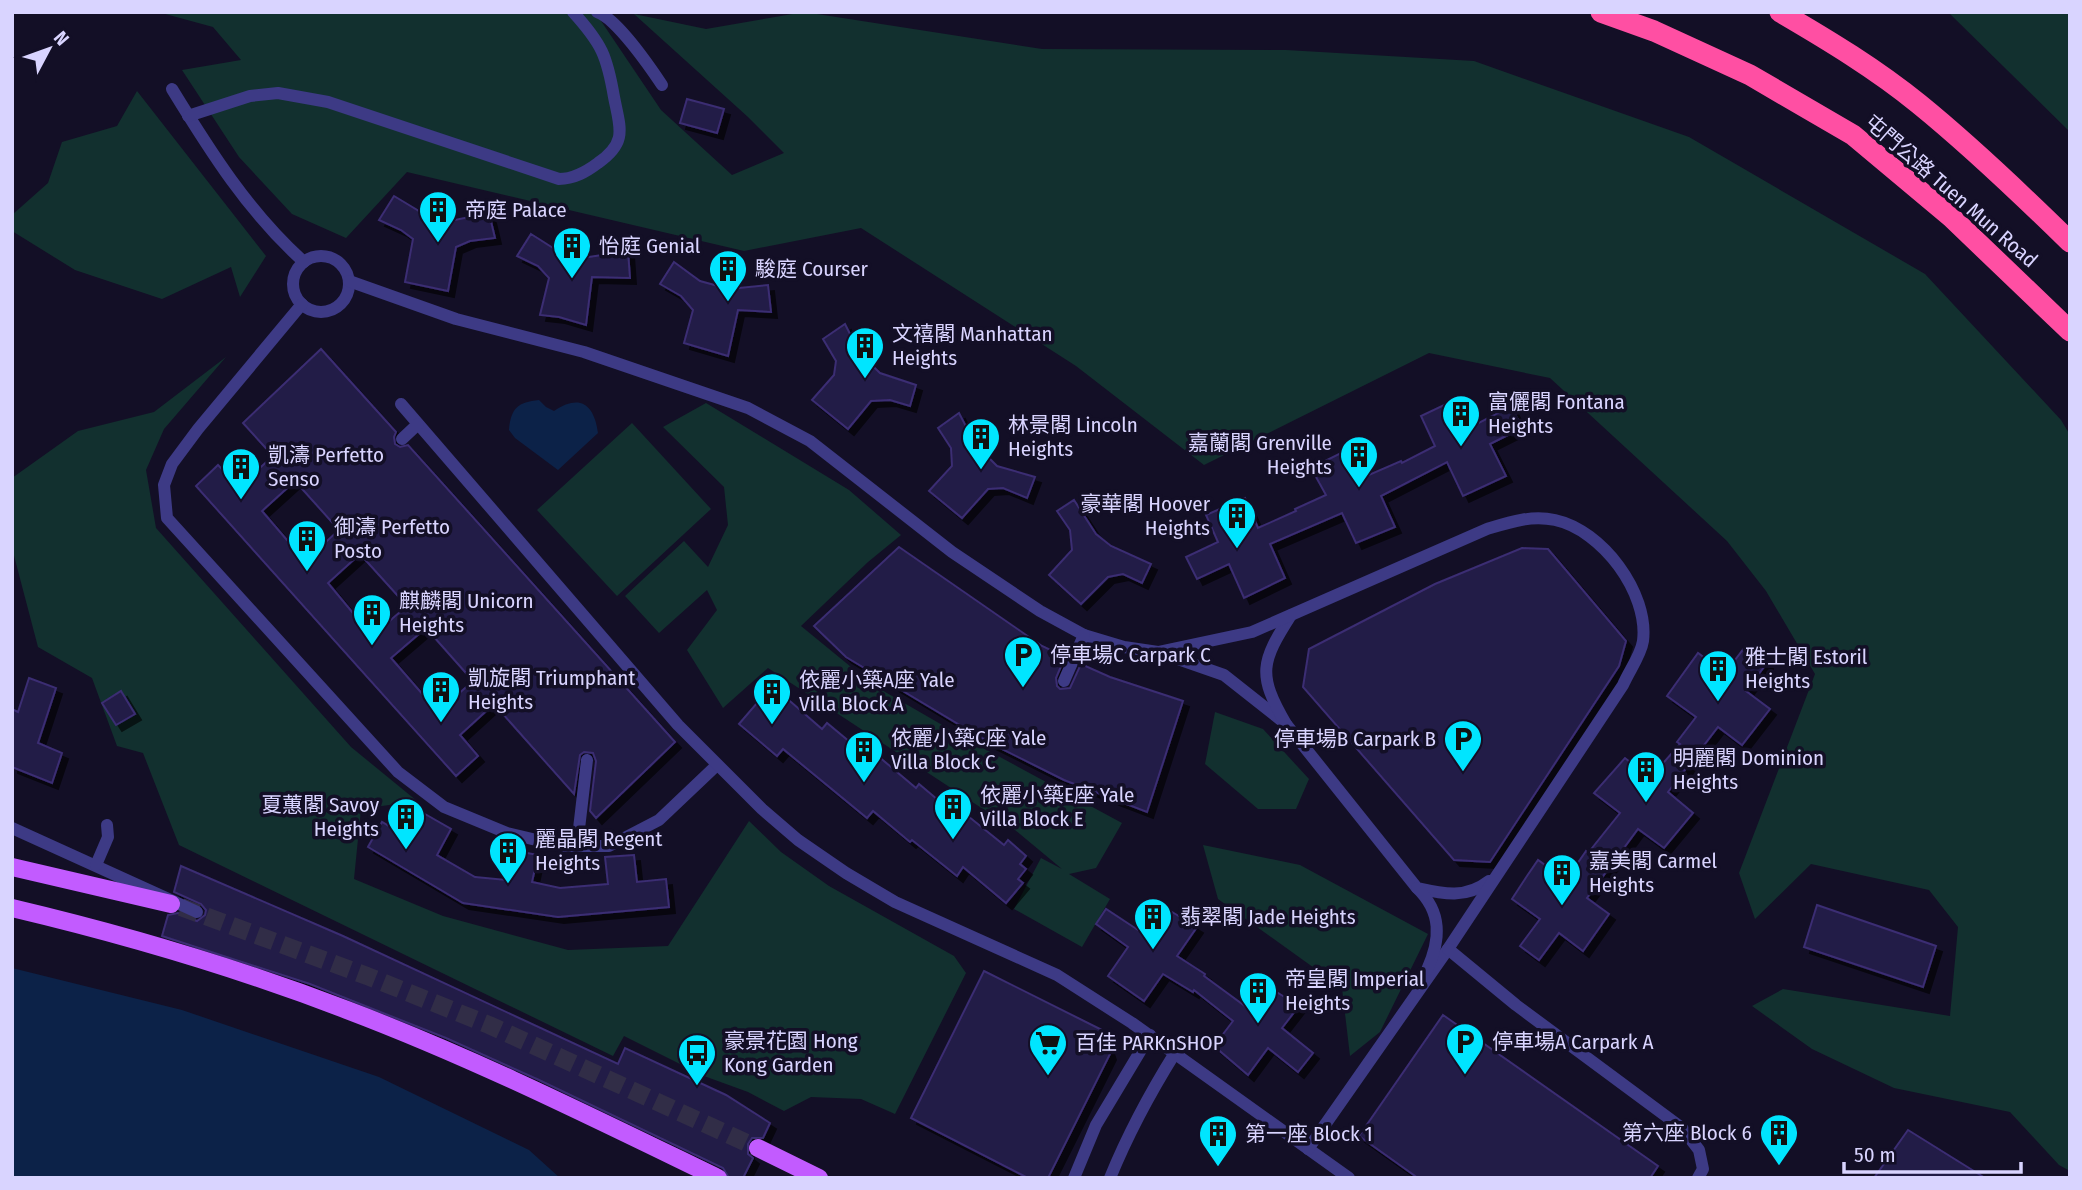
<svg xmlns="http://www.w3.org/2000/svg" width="2082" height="1190" font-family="'Fira Sans Condensed','Noto Sans TC',sans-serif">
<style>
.green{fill:#12302f}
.water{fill:#0c2248}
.building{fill:#241b47;stroke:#3b2d73;stroke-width:2;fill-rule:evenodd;filter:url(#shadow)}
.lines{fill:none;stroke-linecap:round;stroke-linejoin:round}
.primary-tunnel{stroke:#312d47;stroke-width:18;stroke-dasharray:18 9;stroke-linecap:butt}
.lane{stroke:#3d3a85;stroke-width:12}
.primary{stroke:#c25bff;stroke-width:18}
.highway{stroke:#ff4fa3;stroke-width:21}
.labels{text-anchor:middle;stroke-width:7;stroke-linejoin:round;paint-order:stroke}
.street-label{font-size:21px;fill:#d9d4ff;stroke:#130f26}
.poi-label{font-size:21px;fill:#d9d4ff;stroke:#130f26;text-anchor:start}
</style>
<defs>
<filter id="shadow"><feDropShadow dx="6" dy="6" stdDeviation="0" flood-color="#0009"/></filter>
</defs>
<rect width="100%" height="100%" fill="#130f26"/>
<g class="green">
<path d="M158 12H595L661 110 732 175 784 153 748 117 634 14 706 29 804 12 1042 49 1286 50 1474 61 1689 137 1925 274 2061 420 2070 435V1171L2059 1165 2010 1112 1894 1088 1812 1049 1752 1006 1783 989 1950 1016 1958 927 1929 890 1811 864 1755 919 1739 873 1815 674 1766 591 1727 541 1550 378 1429 353 1204 465 1076 366 861 228 744 251 407 172 346 238 292 214 239 157 182 70 241 60 213 27Z"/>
<path d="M1948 12H2070V132Z"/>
<path d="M137 91 266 256 240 297 231 267 162 299 75 270 12 231V215L48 183 62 142 117 126Z"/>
<path d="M226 357 164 429 146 470 156 528 351 747 417 801 361 809 354 879 443 916 568 950 668 946 749 821 781 852 829 886 954 956 966 973 895 1114 861 1099 811 1097 784 1111 748 1092 704 1076 624 1036 613 1056 179 845 143 753 117 746 92 678 38 647 12 548V478L78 431 154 412Z"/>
<path d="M706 403 849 490 901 535 868 562 801 626 873 685 963 737 1122 823 1096 868 1069 874 1110 899 1082 947 1014 909 1041 858 1062 869 1015 830 768 668 723 708 687 650 717 610 707 590 659 633 625 596 684 541 708 567 728 525 724 487 663 427Z"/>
<path d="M632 423 711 509 617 596 537 510Z"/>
<path d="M1215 712 1263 729 1309 779 1296 809H1258L1205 764Z"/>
<path d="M1203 845 1300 865 1428 934 1380 1032 1350 1056 1342 988 1218 899Z"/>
</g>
<g class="water">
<path d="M539 400 546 407 554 411C579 394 594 403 598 433L558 470 515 438 509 430C511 408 518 402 539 400Z"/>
<path d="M12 968 182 1010 379 1077 529 1150 560 1178H12Z"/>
</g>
<g class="building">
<path d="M687 99 724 109 717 133 680 123Z"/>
<path d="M394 196 424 214 455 220 489 213 495 238 470 241 456 247 448 291 405 282 413 239 401 230 379 220Z"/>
<path d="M531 234 561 253 589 257 628 251 630 278 592 277 586 325 559 317 540 315 549 278 538 266 517 256Z"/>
<path d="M674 262 700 281 729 289 768 285 771 312 738 310 728 356 684 343 693 310 681 296 660 284Z"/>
<path d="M845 324 860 354 880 373 916 385 910 406 890 400 871 401 848 429 812 400 834 375 836 361 823 339Z"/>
<path d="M321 349 396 432 394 437 395 444 400 447 408 445 675 742 596 818 590 811 596 761 593 753 584 752 580 755 574 794 494 704 460 735 478 756 456 776 196 486 218 465 239 487 273 456 243 423ZM295 481 339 530 305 561 262 511ZM360 554 407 606 372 636 328 583ZM426 628 473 681 438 712 391 658Z"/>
<path d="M1463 396 1477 424 1511 406 1522 428 1490 444 1506 476 1463 496 1447 462 1381 496 1395 527 1356 543 1342 513 1270 544 1285 578 1244 598 1229 564 1197 579 1186 557 1218 542 1206 515 1245 498 1258 528 1296 511 1295 509 1326 495 1311 468 1355 446 1369 475 1401 461 1402 463 1435 446 1421 416Z"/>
<path d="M959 413 975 444 997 466 1035 477 1027 498 1003 488 988 489 962 518 929 491 952 466 951 448 938 428Z"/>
<path d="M1074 500 1096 534 1111 546 1151 564 1142 583 1123 574 1108 577 1081 604 1049 575 1072 550 1070 530 1057 511Z"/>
<path d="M899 547 1042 646 1065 657 1056 678 1057 686 1060 689 1070 688 1081 664 1110 677 1183 701 1147 812 1064 780 990 743 846 657 814 626Z"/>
<path d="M1522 548 1548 549 1626 641 1619 666 1490 862 1454 860 1303 687 1309 649 1435 584Z"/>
<path d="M1745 647 1767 663 1746 691 1770 709 1742 745 1718 727 1668 792 1693 813 1664 848 1638 829 1587 898 1609 914 1583 951 1559 933 1539 960 1520 946 1540 919 1512 899 1527 876 1538 860 1566 880 1586 851 1588 853 1620 813 1594 793 1625 758 1650 778 1680 744 1677 742 1696 717 1667 696 1698 653 1725 673Z"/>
<path d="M29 678 56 688 38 743 62 753 52 783 12 767V709L18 712Z"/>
<path d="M121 691 135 714 116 725 102 703Z"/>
<path d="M783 695 822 729 827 723 868 757 872 751 916 788 919 784 958 817 963 812 1004 845 1008 840 1026 856 1020 864 1026 869 1018 879 1023 883 1006 903 963 867 957 876 912 840 910 842 873 811 867 818 783 749 777 756 739 724 757 703 762 706 770 696 777 702Z"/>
<path d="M425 814 451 829 437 855 475 877 506 880 511 850 538 855 532 882 560 888 608 884 605 857 634 855 637 882 666 879 669 907 558 917 463 903 368 847 382 822 411 839Z"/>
<path d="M181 866 343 936 618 1064 625 1048 726 1095 770 1123 763 1138H752L748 1144V1154L753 1158 743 1178H729L723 1168 539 1080 446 1038 310 984 162 936 168 915 178 913 197 921 205 915 206 910 201 904 174 892Z"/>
<path d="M1157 903 1197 927 1177 956 1205 974 1204 976 1245 1006 1262 983 1299 1006 1282 1028 1313 1053 1298 1072 1268 1048 1248 1075 1214 1046 1233 1021 1194 990 1193 992 1163 974 1144 1001 1108 976 1128 947 1096 924 1106 909 1138 930Z"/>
<path d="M1817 905 1936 946 1923 987 1804 947Z"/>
<path d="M984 971 1102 1030 1110 1054 1048 1178H1028L911 1118Z"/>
<path d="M1443 1015 1658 1166 1650 1178H1418L1359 1136Z"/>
<path d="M1908 1130 1985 1178H1874Z"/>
</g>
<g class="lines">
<path class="primary-tunnel" d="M181 907 367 976 489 1025 758 1148"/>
<g class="lane">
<path d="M597 12C616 18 650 67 662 85"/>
<path d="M172 89C210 151 249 213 304 262"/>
<path d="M188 116 250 96 278 93 328 102 559 179C574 179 586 172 598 163 628 142 620 128 614 97 607 56 602 44 573 12"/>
<circle cx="321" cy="284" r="28"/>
<path d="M349 281 456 319 584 352 748 408 810 441 952 552 1040 611 1084 635 1124 647 1158 652 1224 675 1286 724"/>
<path d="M302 304 198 429 172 464 164 485 167 518 398 772 444 807 507 833 562 846H609L659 820 717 765"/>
<path d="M401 404 678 725 762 809 798 840 846 873 895 902 1057 975 1132 1023 1349 1178"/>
<path d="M402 439 418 424"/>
<path d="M1291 615C1261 662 1257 674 1286 724L1417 888C1444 894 1466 899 1489 881"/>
<path d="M1158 652 1252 632 1487 529C1510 522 1531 515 1555 520 1602 530 1649 593 1643 641 1641 655 1629 671 1623 685L1448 949 1308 1149"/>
<path d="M1064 681 1084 635"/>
<path d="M12 828 197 912"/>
<path d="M577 846 587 760"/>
<path d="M96 865 108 837 107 825"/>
<path d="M1417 888C1442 912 1441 939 1427 970"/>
<path d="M1448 949 1516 1005 1682 1128 1699 1150 1703 1169 1698 1178"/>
<path d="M1074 1178 1096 1125 1150 1035"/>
<path d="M1110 1178C1128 1134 1150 1093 1175 1053"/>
</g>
<g class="primary">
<path d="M12 867 171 904"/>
<path d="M12 908C126 935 238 968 347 1010 474 1058 596 1119 718 1178"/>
<path d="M758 1148 819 1178"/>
</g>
<g class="highway">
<path d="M1601 12 1654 31 1750 75 1853 135 1951 217 2070 331"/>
<path d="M1780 12C1828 40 1876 69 1919 104 1972 147 2021 194 2070 242"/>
</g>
</g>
<defs>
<symbol id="building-pin" viewBox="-11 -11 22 30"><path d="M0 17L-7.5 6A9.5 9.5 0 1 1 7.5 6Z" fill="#00e5ff" stroke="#130f26"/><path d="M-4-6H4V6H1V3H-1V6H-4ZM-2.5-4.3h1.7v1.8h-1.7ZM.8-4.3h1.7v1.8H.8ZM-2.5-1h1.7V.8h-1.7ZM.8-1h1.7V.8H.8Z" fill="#111"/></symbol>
<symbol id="parking-pin" viewBox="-11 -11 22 30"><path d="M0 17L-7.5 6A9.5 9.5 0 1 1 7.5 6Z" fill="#00e5ff" stroke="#130f26"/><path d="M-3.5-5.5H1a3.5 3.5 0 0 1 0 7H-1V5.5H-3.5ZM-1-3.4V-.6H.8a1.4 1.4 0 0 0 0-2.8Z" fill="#111"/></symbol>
<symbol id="supermarket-pin" viewBox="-11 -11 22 30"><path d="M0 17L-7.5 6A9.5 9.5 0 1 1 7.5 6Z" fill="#00e5ff" stroke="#130f26"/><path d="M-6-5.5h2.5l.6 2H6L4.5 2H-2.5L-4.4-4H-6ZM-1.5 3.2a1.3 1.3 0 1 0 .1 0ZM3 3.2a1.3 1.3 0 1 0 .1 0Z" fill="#111"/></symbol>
<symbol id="bus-pin" viewBox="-11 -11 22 30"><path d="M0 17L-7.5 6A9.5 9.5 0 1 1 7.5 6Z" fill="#00e5ff" stroke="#130f26"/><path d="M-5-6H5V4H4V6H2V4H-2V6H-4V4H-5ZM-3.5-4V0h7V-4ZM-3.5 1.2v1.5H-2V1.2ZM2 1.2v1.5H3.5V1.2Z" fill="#111"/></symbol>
</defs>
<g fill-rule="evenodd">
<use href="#building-pin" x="416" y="188" width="44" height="60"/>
<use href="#building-pin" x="550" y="224" width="44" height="60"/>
<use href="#building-pin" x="706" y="247" width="44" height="60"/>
<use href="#building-pin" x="843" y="324" width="44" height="60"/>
<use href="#building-pin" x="1439" y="392" width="44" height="60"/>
<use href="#building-pin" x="959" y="415" width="44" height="60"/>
<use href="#building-pin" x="1337" y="433" width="44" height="60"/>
<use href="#building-pin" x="219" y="445" width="44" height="60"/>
<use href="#building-pin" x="1215" y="494" width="44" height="60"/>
<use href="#building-pin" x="285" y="517" width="44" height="60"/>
<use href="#building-pin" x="350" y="591" width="44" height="60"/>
<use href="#parking-pin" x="1001" y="633" width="44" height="60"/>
<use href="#building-pin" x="1696" y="647" width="44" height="60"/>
<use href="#building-pin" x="419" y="668" width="44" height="60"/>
<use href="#building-pin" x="750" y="670" width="44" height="60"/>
<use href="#parking-pin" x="1441" y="717" width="44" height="60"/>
<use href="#building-pin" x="842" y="728" width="44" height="60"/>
<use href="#building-pin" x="1624" y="748" width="44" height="60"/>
<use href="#building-pin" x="931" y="785" width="44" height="60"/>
<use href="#building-pin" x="384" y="795" width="44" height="60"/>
<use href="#building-pin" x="486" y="829" width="44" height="60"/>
<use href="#building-pin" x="1540" y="851" width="44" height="60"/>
<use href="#building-pin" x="1131" y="895" width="44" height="60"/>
<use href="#building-pin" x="1236" y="969" width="44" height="60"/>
<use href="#parking-pin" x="1443" y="1020" width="44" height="60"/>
<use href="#supermarket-pin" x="1026" y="1021" width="44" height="60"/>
<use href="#bus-pin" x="675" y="1031" width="44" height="60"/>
<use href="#building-pin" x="1757" y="1111" width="44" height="60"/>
<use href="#building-pin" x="1196" y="1112" width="44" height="60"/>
</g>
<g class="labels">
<g class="street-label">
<text transform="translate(1951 191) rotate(41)" y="7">屯門公路 Tuen Mun Road</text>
</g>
<g class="poi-label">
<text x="465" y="217">帝庭 Palace</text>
<text x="599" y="253">怡庭 Genial</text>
<text x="755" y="276">駿庭 Courser</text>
<text x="892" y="341">文禧閣 Manhattan<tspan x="892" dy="24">Heights</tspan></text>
<text x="1488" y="409">富儷閣 Fontana<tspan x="1488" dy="24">Heights</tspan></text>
<text x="1008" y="432">林景閣 Lincoln<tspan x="1008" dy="24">Heights</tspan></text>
<text x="1332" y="450" text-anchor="end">嘉蘭閣 Grenville<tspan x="1332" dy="24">Heights</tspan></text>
<text x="268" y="462">凱濤 Perfetto<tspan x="268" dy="24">Senso</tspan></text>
<text x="1210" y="511" text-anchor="end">豪華閣 Hoover<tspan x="1210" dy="24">Heights</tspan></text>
<text x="334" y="534">御濤 Perfetto<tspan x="334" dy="24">Posto</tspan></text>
<text x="399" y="608">麒麟閣 Unicorn<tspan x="399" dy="24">Heights</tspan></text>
<text x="1050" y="662">停車場C Carpark C</text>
<text x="1745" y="664">雅士閣 Estoril<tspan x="1745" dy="24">Heights</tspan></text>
<text x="468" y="685">凱旋閣 Triumphant<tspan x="468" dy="24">Heights</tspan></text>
<text x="799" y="687">依麗小築A座 Yale<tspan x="799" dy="24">Villa Block A</tspan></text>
<text x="891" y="745">依麗小築C座 Yale<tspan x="891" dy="24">Villa Block C</tspan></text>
<text x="1436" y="746" text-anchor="end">停車場B Carpark B</text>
<text x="1673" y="765">明麗閣 Dominion<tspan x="1673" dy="24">Heights</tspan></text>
<text x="980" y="802">依麗小築E座 Yale<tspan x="980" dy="24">Villa Block E</tspan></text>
<text x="379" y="812" text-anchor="end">夏蕙閣 Savoy<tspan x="379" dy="24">Heights</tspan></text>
<text x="535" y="846">麗晶閣 Regent<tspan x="535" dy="24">Heights</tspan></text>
<text x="1589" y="868">嘉美閣 Carmel<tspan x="1589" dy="24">Heights</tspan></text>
<text x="1180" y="924">翡翠閣 Jade Heights</text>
<text x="1285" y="986">帝皇閣 Imperial<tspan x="1285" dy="24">Heights</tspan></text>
<text x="724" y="1048">豪景花園 Hong<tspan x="724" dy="24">Kong Garden</tspan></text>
<text x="1492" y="1049">停車場A Carpark A</text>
<text x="1075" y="1050">百佳 PARKnSHOP</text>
<text x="1752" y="1140" text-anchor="end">第六座 Block 6</text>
<text x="1245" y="1141">第一座 Block 1</text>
</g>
</g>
<rect width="2082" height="1190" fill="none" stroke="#d9d4ff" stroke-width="28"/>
<g transform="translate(49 49) rotate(49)" stroke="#130f26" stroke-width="5" paint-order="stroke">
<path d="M0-5L12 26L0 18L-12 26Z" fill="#d9d4ff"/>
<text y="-10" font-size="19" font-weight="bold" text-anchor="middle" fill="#d9d4ff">N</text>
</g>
<path d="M1844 1162v10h177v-10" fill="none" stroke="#d9d4ff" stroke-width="3.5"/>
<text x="1854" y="1162" font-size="21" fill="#d9d4ff" stroke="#130f26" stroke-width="5" paint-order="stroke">50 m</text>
</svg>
